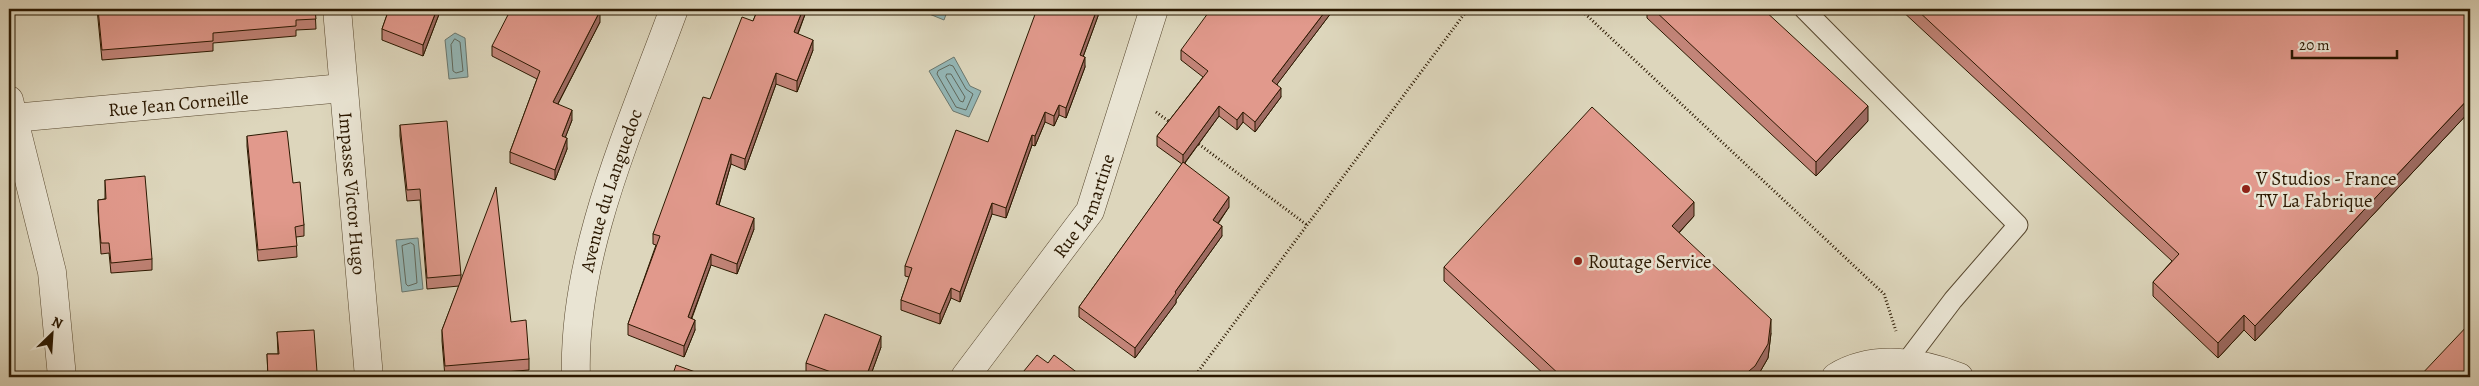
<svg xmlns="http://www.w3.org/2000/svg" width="2479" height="386" font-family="Alegreya,serif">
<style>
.water{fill:#94b7b7;stroke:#6a776e}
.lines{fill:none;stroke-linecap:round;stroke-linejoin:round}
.shore{stroke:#60685c;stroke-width:1}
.lane-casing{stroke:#58482f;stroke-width:21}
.street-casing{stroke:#58482f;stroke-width:29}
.path{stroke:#2b1800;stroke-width:3;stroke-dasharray:1 2.5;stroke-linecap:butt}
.lane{stroke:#e9e4d3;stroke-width:19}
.street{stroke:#e9e4d3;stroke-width:28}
.wall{fill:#c28478;stroke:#2b1800}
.shaded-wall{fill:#9e6b62;stroke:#2b1800}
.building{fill:#e1998c;stroke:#2b1800}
.poi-dot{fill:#8f2418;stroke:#e9e4d3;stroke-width:2}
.labels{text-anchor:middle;stroke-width:5;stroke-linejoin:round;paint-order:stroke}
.street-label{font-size:19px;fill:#2b1800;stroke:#e9e4d3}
.poi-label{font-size:19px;fill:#2b1800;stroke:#e9e4d3;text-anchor:start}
</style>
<rect width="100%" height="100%" fill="#ddd6bc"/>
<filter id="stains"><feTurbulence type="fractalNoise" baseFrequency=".004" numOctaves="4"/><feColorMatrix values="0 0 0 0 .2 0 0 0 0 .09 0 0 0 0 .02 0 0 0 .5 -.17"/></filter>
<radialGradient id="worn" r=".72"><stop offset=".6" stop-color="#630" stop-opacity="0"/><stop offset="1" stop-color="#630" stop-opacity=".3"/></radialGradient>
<g class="water">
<path d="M923 9H948L944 20 922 11Z"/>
<path d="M455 33 465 38 468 77 449 79 445 40Z"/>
<path d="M954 57 970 86 981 91 969 117 953 111 929 71Z"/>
<path d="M418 238 423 289 402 292 396 240Z"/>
</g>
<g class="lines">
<g class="shore">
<path d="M455 39 460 42 463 71 456 73 453 71 451 45Z"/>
<path d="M950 65 953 66 966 89 973 94 966 110 956 107 937 74 938 71Z"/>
<path d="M947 74H951L965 97 963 102 960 101 946 77Z"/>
<path d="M411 243 414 245 417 283 408 286 406 284 402 246Z"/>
</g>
<defs>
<path id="lane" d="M1804 9 2018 225 1953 300 1906 362"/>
<g id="street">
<path id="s1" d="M337 9 369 377"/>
<path d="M9 100 52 272 62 377"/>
<path id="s2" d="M13 118 343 88"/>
<path id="s3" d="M576 377C572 253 632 124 674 9"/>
<path id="s4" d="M965 377 1090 211 1154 9"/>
<path d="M1836 377C1873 354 1921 362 1959 377"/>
</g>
</defs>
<use href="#lane" class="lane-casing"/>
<use href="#street" class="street-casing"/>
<g class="path">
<path d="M1580 9 1884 294 1896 331"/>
<path d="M1156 112 1171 123"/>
<path d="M1196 142 1307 225"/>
<path d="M1194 377 1468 9"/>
</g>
<use href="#lane" class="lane"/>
<use href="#street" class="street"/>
</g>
<g class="wall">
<path d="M97 9H315L316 29 296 30V36L213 43V51L102 60Z"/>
<path d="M387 9H441L423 56 382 40V29L388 12H387Z"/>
<path d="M758 9H807L798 34 813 50 797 92 776 84 745 170 731 164 719 205 754 229 737 274 711 265 692 318 695 330 684 357 628 335V324L656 245 653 244V234L753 21Z"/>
<path d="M1098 9V16L1083 57 1085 67 1066 118 1059 115 1054 126 1045 122 1035 146 1032 145 1006 218 992 214 960 302 951 298 940 324 901 310V300L909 277 905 276V266Z"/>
<path d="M1331 9V13L1277 84 1281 97 1255 132 1243 122 1237 130 1219 116 1185 163 1229 207 1218 224 1222 236 1176 300V303L1135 358 1079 317V307L1182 164 1157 146V136L1203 77 1181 60V50Z"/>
<path d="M1647 9H1763L1868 121 1816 176 1647 18Z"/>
<path d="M1900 9H2470V111L2255 341 2244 330 2218 358 2153 296V282L2172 261Z"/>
<path d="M600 22 558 104 572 120 565 138 567 149 555 180 510 163V152L537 79 492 56V46Z"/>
<path d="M400 125 461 275V281L511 322 529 359V370L445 377 442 341V330L459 286 427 289 420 200 407 201 400 136Z"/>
<path d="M247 136 293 183 304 225V236L296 237 297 257 258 261 247 146Z"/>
<path d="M105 180 152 259V270L111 273 109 253 101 254 98 211V200L105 199Z"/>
<path d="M1694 216 1679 233 1771 333 1768 358 1757 377H1547L1444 281V267Z"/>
<path d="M277 332 317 372V377H268L267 354H278Z"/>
<path d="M881 347 870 377H816L806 374V363Z"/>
</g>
<g class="shaded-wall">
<path d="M437 9H441L423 56V45Z"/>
<path d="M803 9H807L794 43V32Z"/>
<path d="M1097 9H1098V16L1080 65V55Z"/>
<path d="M1327 9H1331V13L1272 91V81Z"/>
<path d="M600 11V22L553 113V102Z"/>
<path d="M813 40V50L797 92V81Z"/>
<path d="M1085 57V67L1066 118V108Z"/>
<path d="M776 73V84L745 170V159Z"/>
<path d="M1281 88V97L1255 132V122Z"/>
<path d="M2470 97V111L2255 341V326Z"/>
<path d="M1059 105V115L1054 126V116Z"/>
<path d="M1219 106V116L1183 165V155Z"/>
<path d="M1868 106V121L1816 176V162Z"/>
<path d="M572 110V120L562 146V136Z"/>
<path d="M1045 112V122L1035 146V136Z"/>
<path d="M1243 112V122L1237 130V120Z"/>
<path d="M1032 135V145L1006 218V208Z"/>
<path d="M567 138V149L555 180V170Z"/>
<path d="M731 154V164L716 215V204Z"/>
<path d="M1229 197V207L1213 230V220Z"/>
<path d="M1694 202V216L1672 240V226Z"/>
<path d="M992 203V214L960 302V292Z"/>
<path d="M754 218V229L737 274V264Z"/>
<path d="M1222 226V236L1176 300V303L1135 358V348Z"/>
<path d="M711 254V265L688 327V317Z"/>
<path d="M951 288V298L940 324V314Z"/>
<path d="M2244 315V330L2218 358V343Z"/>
<path d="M1771 319V333L1768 358 1757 377H1739Z"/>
<path d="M695 320V330L684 357V346Z"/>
<path d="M881 336V347L870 377H866Z"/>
</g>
<g class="building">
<path d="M98 9H315L316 19 296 20V26L213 33V41L102 50Z"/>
<path d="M389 9H437L423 45 382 29Z"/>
<path d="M511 9H595L600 11 553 102 572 110 562 136 567 138 555 170 510 152 540 71 492 46Z"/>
<path d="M758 9H803L794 32 813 40 797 81 776 73 745 159 731 154 716 204 754 218 737 264 711 254 688 317 695 320 684 346 628 324 660 236 653 234 703 97 710 99 742 17 753 21Z"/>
<path d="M1037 9H1097L1080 55 1085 57 1066 108 1059 105 1054 116 1045 112 1035 136 1032 135 1006 208 992 203 960 292 951 288 940 314 901 300 912 268 905 266 956 130 988 142Z"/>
<path d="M1211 9H1327L1272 81 1281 88 1255 122 1243 112 1237 120 1219 106 1183 155 1157 136 1208 71 1181 50Z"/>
<path d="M1653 9H1763L1868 106 1816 162Z"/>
<path d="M1916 9H2470V97L2255 326 2244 315 2218 343 2153 282 2179 254Z"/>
<path d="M1592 107 1694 202 1672 226 1771 319 1768 344 1755 366 1743 376 1739 377H1562L1444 267Z"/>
<path d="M447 121 461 275 427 278 420 189 407 190 400 125Z"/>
<path d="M287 131 293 183 300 182 304 225 295 227 297 246 258 250 247 136Z"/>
<path d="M1183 162 1229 197 1213 220 1222 226 1175 292 1176 293 1135 348 1079 307Z"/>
<path d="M145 176 152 259 111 263 109 243H101L99 222 98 200 106 199 105 180Z"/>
<path d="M496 187 511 322 526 320 529 359 445 366 442 330Z"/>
<path d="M825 314 881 336 866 377H845L806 363Z"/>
<path d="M2470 323V377H2419Z"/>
<path d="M314 330 317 372 308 373 309 377H268L267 354H279L277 332Z"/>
<path d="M1037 355 1048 363 1054 355 1083 377H1019Z"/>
<path d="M676 365 709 377H672Z"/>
<path d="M159 375V377H133Z"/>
</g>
<g class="poi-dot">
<circle cx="2246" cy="189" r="5"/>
<circle cx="1578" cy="261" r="5"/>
</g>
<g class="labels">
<g class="street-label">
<text dy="7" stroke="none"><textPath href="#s2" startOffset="166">Rue Jean Corneille</textPath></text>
<text dy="7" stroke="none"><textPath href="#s3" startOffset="191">Avenue du Languedoc</textPath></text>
<text dy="7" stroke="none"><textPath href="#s1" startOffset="185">Impasse Victor Hugo</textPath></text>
<text dy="7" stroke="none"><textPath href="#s4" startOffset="210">Rue Lamartine</textPath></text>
</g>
<g class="poi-label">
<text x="2256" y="185">V Studios - France<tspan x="2256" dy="22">TV La Fabrique</tspan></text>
<text x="1588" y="268">Routage Service</text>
</g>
</g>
<rect width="2479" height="386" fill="none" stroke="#ddd6bc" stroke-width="30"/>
<rect x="10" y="10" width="2459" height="366" fill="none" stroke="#2b1800" stroke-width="2.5"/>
<rect x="15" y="15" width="2449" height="356" fill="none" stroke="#2b1800"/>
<g transform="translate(52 334) rotate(25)" stroke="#e9e4d3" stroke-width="4" paint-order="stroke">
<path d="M0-4L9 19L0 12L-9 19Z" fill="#2b1800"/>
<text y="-8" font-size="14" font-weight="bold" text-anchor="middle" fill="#2b1800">N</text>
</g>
<path d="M2292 50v8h105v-8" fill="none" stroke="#2b1800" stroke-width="2.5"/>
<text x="2299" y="50" font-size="15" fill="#2b1800" stroke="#e9e4d3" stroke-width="4" paint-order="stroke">20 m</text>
<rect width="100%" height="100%" filter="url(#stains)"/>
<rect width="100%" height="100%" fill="url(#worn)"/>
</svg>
